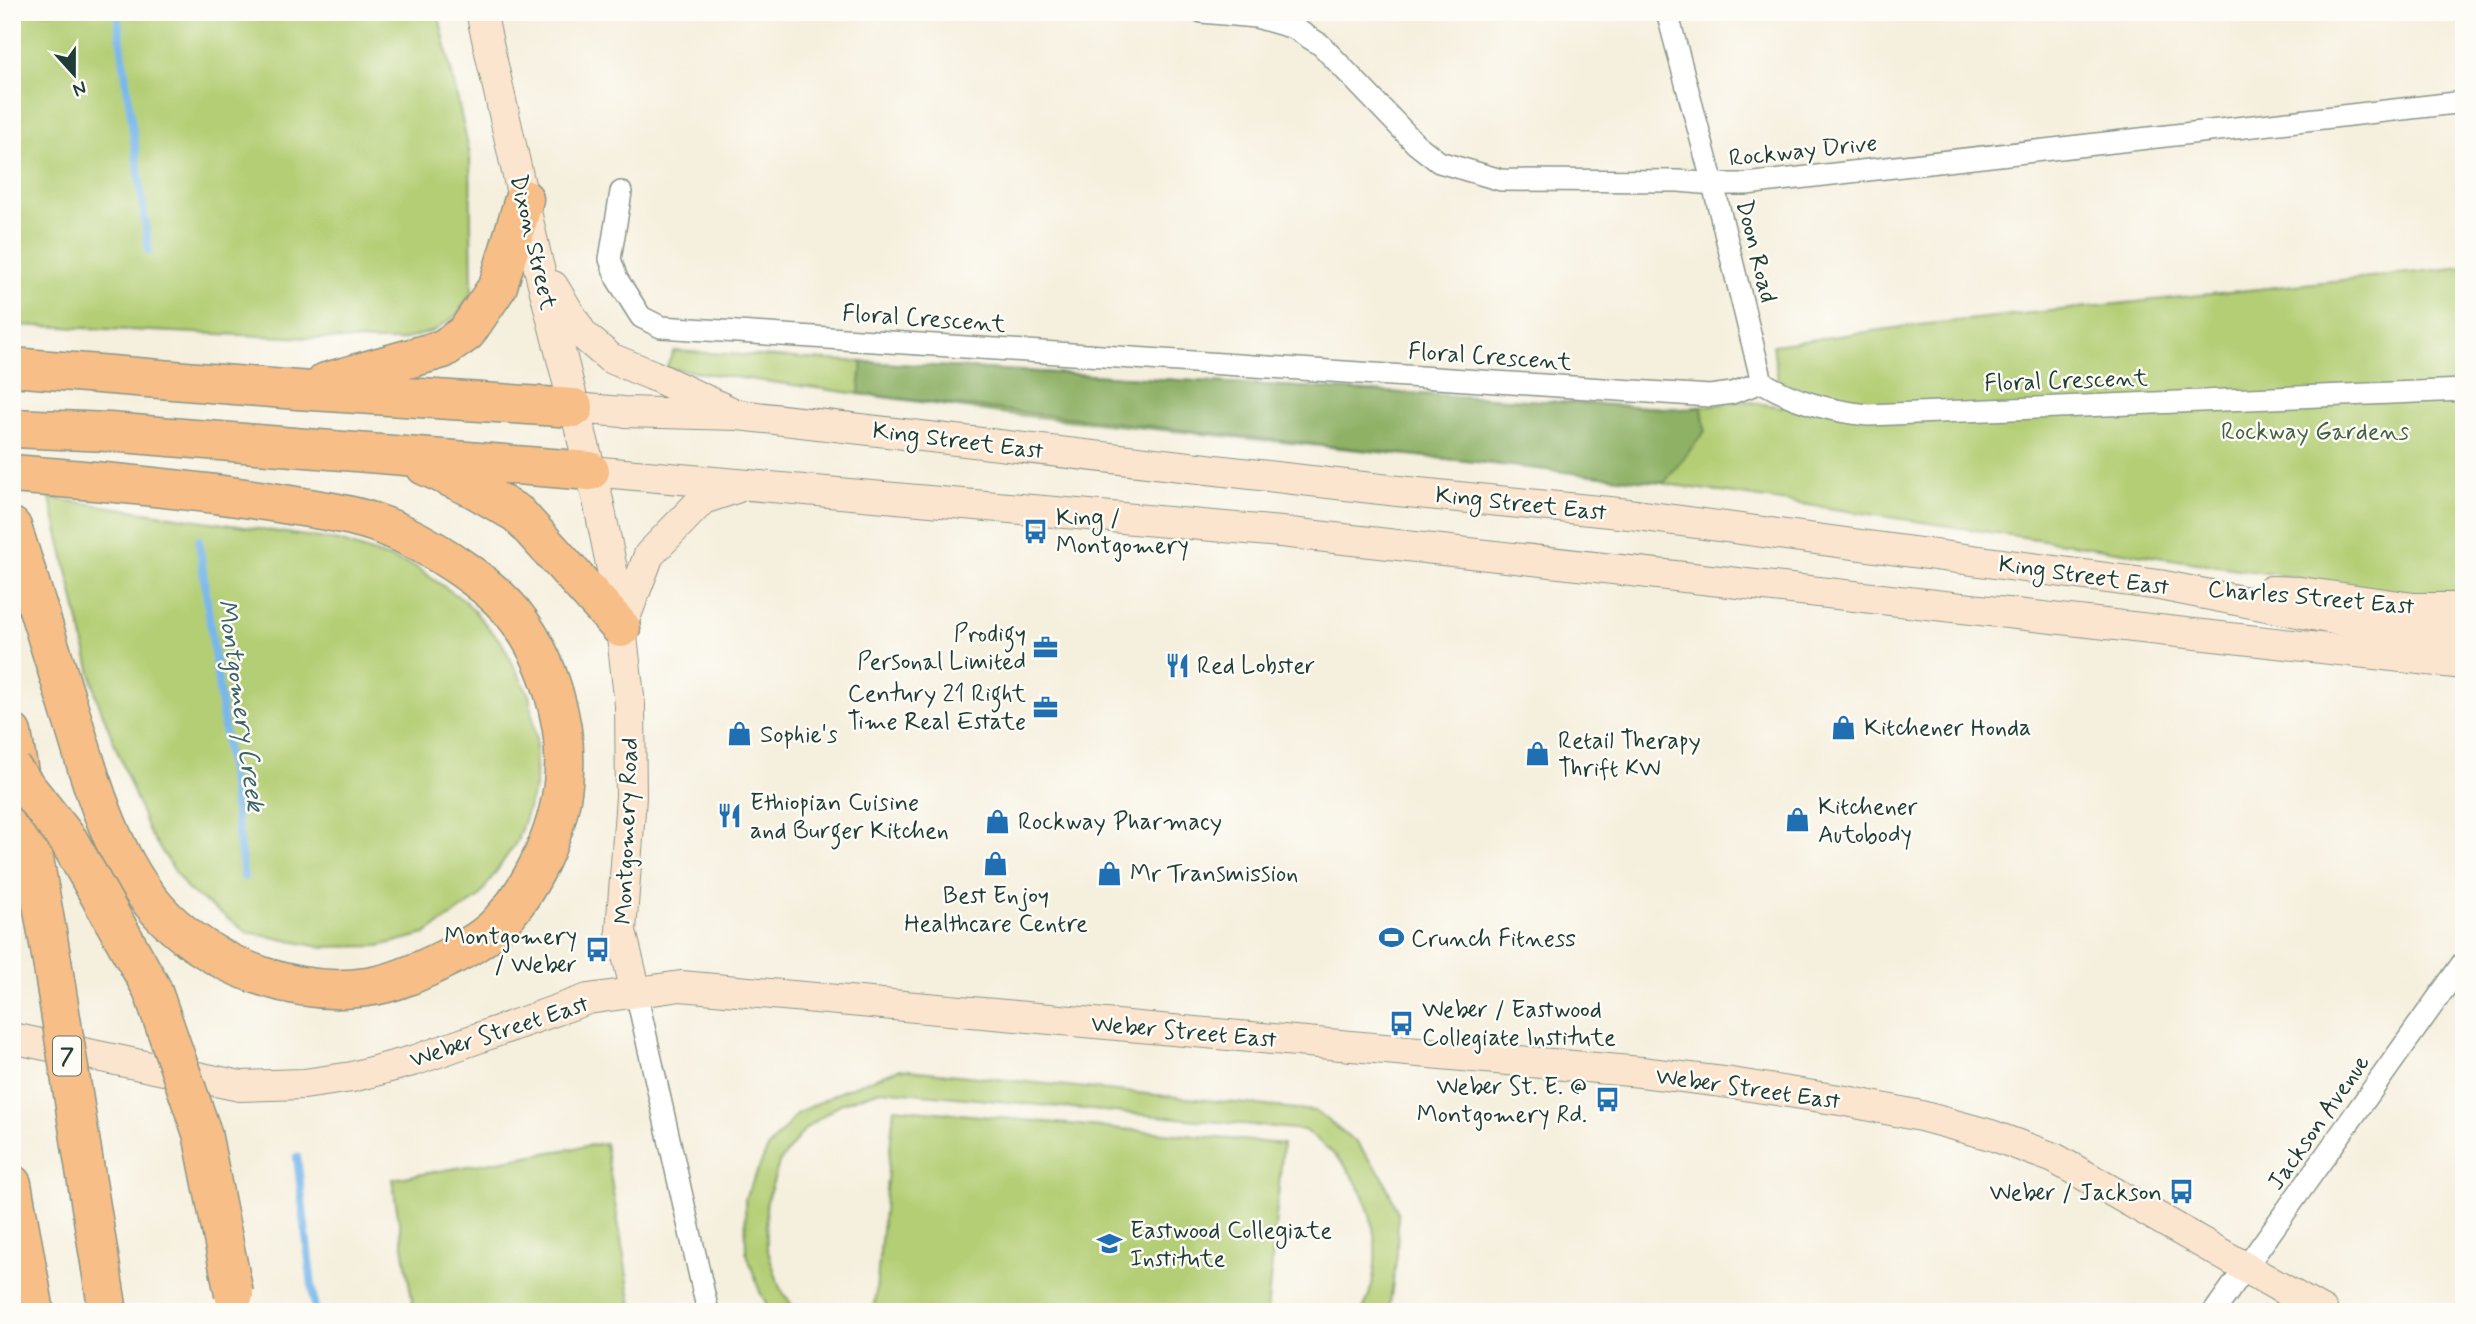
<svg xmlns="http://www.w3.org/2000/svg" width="2476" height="1324" font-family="Mynerve,sans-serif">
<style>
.green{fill:#b4ce74;stroke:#6a8654;stroke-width:2}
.forest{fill:#8fb166;stroke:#57774d;stroke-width:2}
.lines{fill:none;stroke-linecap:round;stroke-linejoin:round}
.stream{stroke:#78b7eb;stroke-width:8}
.street-casing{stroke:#8a9688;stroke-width:24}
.secondary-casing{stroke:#8a9688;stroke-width:32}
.highway-casing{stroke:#8a9688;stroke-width:41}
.street{stroke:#fff;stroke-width:21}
.secondary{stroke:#fce5cf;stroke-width:30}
.highway{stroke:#f7be87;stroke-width:38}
.highway-bridge-casing{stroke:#8a9688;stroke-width:41;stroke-linecap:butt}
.highway-bridge{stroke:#f7be87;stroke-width:38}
.labels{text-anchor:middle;stroke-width:5;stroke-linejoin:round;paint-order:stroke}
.shield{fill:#fdfcf7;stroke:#62766e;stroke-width:2}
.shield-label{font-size:23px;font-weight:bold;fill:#1f3d34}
.street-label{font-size:24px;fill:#1f3d34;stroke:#fdfcf7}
.park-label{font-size:24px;fill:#446144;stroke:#fdfcf7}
.poi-label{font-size:24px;fill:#1f3d34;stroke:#fdfcf7;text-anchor:start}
.water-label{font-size:26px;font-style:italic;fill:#3a626b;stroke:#fdfcf7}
</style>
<rect width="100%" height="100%" fill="#fdfcf7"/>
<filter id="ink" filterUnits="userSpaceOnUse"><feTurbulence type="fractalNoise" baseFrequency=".0143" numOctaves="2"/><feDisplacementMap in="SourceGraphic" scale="14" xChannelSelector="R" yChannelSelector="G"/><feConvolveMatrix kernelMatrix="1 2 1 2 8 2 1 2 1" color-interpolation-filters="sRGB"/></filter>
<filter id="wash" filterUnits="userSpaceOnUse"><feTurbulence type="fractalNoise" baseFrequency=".00686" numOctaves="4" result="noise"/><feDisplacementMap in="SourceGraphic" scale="28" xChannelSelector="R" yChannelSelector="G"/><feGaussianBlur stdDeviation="1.57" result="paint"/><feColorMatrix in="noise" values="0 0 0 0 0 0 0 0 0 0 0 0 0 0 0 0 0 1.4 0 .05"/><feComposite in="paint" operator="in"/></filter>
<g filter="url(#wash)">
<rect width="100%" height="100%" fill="#f5efdd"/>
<g class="green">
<path d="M12 12H438L470 155 472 292 457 315 434 331 399 341H377L15 325 12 313Z"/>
<path d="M2464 267V592L2406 594 1620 477 1008 414 666 368 674 351 1681 409 1743 401 1782 407 1773 345 1910 326Z"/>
<path d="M50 498 339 541 414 566 466 602 502 643 529 695 536 737 535 787 517 841 478 898 425 934 379 946 320 947 247 932 187 889 149 832 97 699Z"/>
<path d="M899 1069 1315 1111 1356 1142 1383 1177 1398 1213 1397 1254 1390 1304 1386 1312H1362C1384 1268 1378 1214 1351 1174 1340 1157 1320 1142 1304 1130L881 1090 840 1104 805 1129 779 1163 766 1205 767 1248 780 1288 797 1312H771L760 1292 746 1251 745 1198 768 1148 798 1113 842 1091Z"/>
<path d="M894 1108 1283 1144 1267 1312H874Z"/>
<path d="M605 1143 633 1312H414L392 1179Z"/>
</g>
<path class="forest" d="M862 362 1681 409 1702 407 1705 431 1664 483 859 394Z"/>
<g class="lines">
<g class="stream">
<path d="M117 12 149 251"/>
<path d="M199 540 244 877"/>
<path d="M297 1157 315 1312"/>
</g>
</g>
</g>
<g filter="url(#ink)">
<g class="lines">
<defs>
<g id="street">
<path d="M1202 12 1256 17 1294 28 1321 45 1416 144 1439 162 1501 180 1679 181 1713 184H1746L2464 102"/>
<path d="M1667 12 1713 184 1762 382"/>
<path d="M621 192 610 259 617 279 641 317 661 327 1710 396 1732 393 1762 382"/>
<path d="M1762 382C1795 402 1829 411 1868 415L2464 390"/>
<path d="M636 992 708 1312"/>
<path d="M2214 1312 2464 961"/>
</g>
<g id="secondary">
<path d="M481 12 537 260 598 500 617 594 630 705 631 797 621 931 636 992"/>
<path d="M553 286 583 335 610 358 652 375 729 411"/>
<path d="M574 408 623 412 739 415 1398 491 1629 514 2159 585 2344 621 2464 639"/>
<path d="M590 471 1281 532 2464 664"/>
<path d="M2271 591 2300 592 2414 608H2464"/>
<path d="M623 623 649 555 703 499 736 488"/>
<path d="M12 1038 240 1086 304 1084 352 1077 416 1060 588 999 681 986 1641 1072 1731 1083 1846 1101 1921 1116 1991 1135 2054 1158 2323 1312"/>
</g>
<g id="highway">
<path d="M12 367 297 390 574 408"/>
<path d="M326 382 443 349 466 333 498 286 524 199"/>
<path d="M12 428 109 432 590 471"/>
<path d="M425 466 475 489 518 514 621 628"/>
<path d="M12 474C101 481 190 489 278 503 313 509 351 513 384 526 426 542 493 584 519 621 548 660 567 722 564 771 562 823 536 883 500 922 486 938 464 950 445 959 421 971 393 984 367 987 298 997 225 970 174 926 113 873 90 776 67 702 49 644 31 585 12 527"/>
<path d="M12 733 52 961"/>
<path d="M82 1151 108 1312"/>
<path d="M12 1184 35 1312"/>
</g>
</defs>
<use href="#street" class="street-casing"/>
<use href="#secondary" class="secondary-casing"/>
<use href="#highway" class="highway-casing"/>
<use href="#street" class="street"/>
<use href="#secondary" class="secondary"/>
<use href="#highway" class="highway"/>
<defs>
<g id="highway-bridge">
<path d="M12 769 69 841 152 989 202 1133 234 1294"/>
<path d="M52 961 82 1151"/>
</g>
</defs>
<use href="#highway-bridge" class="highway-bridge-casing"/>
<use href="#highway-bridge" class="highway-bridge"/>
</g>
</g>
<defs>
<symbol id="bus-bare" viewBox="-9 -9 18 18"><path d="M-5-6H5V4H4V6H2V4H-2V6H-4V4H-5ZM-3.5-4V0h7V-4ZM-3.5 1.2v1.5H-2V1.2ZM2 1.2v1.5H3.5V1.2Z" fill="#1f6fb2" stroke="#fdfcf7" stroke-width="2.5" paint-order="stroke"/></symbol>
<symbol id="office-bare" viewBox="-9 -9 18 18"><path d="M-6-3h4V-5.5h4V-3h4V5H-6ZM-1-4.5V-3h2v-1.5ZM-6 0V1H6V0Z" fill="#1f6fb2" stroke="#fdfcf7" stroke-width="2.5" paint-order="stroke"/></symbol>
<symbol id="restaurant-bare" viewBox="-9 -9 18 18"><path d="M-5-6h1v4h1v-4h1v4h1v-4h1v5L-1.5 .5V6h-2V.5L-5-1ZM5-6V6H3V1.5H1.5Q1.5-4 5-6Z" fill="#1f6fb2" stroke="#fdfcf7" stroke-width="2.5" paint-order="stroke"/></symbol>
<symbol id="shop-bare" viewBox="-9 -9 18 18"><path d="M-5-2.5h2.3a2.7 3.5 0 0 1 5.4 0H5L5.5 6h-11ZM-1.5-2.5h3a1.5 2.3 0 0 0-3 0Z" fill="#1f6fb2" stroke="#fdfcf7" stroke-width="2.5" paint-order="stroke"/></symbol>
<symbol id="stadium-bare" viewBox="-9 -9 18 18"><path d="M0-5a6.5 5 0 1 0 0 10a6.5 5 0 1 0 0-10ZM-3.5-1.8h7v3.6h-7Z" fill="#1f6fb2" stroke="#fdfcf7" stroke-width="2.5" paint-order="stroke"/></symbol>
<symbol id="school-bare" viewBox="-9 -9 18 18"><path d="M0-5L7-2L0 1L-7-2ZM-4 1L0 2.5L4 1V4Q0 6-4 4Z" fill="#1f6fb2" stroke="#fdfcf7" stroke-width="2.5" paint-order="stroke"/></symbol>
</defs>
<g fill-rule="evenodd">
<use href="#bus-bare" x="1018" y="514" width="35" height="35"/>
<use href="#office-bare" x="1028" y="630" width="35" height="35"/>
<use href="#restaurant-bare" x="1160" y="648" width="35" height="35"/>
<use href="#office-bare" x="1028" y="690" width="35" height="35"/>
<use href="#shop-bare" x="1826" y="710" width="35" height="35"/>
<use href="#shop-bare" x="722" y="716" width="35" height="35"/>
<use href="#shop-bare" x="1520" y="736" width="35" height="35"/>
<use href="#restaurant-bare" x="712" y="798" width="35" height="35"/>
<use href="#shop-bare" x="1780" y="802" width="35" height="35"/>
<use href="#shop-bare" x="980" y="804" width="35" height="35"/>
<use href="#shop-bare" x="978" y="846" width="35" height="35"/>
<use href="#shop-bare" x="1092" y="856" width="35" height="35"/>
<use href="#stadium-bare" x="1374" y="920" width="35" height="35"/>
<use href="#bus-bare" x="580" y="932" width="35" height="35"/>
<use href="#bus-bare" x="1384" y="1006" width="35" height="35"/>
<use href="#bus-bare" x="1590" y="1082" width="35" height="35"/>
<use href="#bus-bare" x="2164" y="1174" width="35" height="35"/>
<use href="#school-bare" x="1092" y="1226" width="35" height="35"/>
</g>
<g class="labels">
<rect class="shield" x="53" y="1036.5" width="28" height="39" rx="5"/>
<g class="shield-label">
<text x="67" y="1064">7</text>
</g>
<g class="street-label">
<text transform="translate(1803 150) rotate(-6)" y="8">Rockway Drive</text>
<text transform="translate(534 242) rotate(77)" y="8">Dixon Street</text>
<text transform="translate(1757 251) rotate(76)" y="8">Doon Road</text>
<text transform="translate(924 318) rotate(4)" y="8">Floral Crescent</text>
<text transform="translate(1490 356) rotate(4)" y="8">Floral Crescent</text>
<text transform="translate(2066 380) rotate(-2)" y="8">Floral Crescent</text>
<text transform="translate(958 440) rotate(7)" y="8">King Street East</text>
<text transform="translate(1521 503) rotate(6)" y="8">King Street East</text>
<text transform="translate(2084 575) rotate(8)" y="8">King Street East</text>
<text transform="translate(2311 597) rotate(5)" y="8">Charles Street East</text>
<text transform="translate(626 831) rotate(-88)" y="8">Montgomery Road</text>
<text transform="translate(499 1031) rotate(-18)" y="8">Weber Street East</text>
<text transform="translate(1184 1031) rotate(5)" y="8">Weber Street East</text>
<text transform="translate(1748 1088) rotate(8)" y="8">Weber Street East</text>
<text transform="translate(2318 1122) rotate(-55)" y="8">Jackson Avenue</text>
</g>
<g class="park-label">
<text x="2315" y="439">Rockway Gardens</text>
</g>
<g class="poi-label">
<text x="1056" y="525">King /<tspan x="1056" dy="28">Montgomery</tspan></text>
<text x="1026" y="641" text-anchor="end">Prodigy<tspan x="1026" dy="28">Personal Limited</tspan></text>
<text x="1197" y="673">Red Lobster</text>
<text x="1026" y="701" text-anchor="end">Century 21 Right<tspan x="1026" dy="28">Time Real Estate</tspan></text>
<text x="1864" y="735">Kitchener Honda</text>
<text x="760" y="742">Sophie's</text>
<text x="1558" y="748">Retail Therapy<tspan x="1558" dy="28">Thrift KW</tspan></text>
<text x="750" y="810">Ethiopian Cuisine<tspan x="750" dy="28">and Burger Kitchen</tspan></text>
<text x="1818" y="814">Kitchener<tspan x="1818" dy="28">Autobody</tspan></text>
<text x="1018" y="829">Rockway Pharmacy</text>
<text x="1130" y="881">Mr Transmission</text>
<text x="996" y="903" text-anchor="middle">Best Enjoy<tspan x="996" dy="28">Healthcare Centre</tspan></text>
<text x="577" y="944" text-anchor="end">Montgomery<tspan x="577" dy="28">/ Weber</tspan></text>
<text x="1411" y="946">Crunch Fitness</text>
<text x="1422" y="1017">Weber / Eastwood<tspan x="1422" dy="28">Collegiate Institute</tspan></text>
<text x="1587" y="1094" text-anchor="end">Weber St. E. @<tspan x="1587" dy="28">Montgomery Rd.</tspan></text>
<text x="2162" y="1200" text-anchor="end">Weber / Jackson</text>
<text x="1130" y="1238">Eastwood Collegiate<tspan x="1130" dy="28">Institute</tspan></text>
</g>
<g class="water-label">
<text transform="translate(242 705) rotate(82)" y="9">Montgomery Creek</text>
</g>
</g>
<rect width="2476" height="1324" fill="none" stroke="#fdfcf7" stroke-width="42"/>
<g transform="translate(74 74) rotate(159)" stroke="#fdfcf7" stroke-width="5" paint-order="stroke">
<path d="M0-5L12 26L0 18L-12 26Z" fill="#1f3d34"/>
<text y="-10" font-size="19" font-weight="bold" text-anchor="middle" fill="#1f3d34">N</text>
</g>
</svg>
